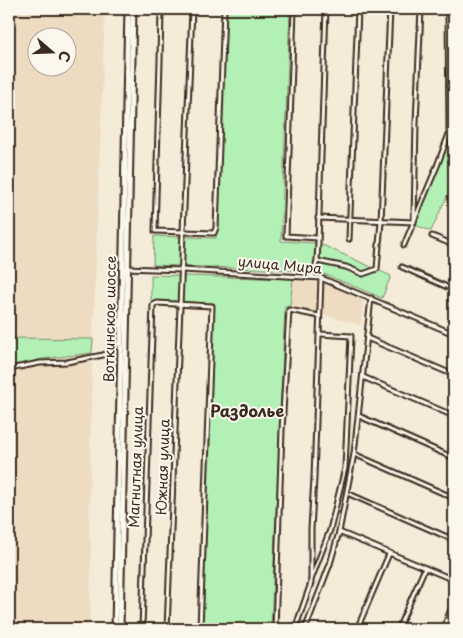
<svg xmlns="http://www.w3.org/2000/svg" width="463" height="638" font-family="'Playpen Sans',sans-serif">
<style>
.built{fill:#eedcc2;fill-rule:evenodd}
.green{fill:#b3f0b6;stroke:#778d6a}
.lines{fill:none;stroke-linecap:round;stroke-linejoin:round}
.minor-casing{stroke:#3b2a1e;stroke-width:7}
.primary-casing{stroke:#3b2a1e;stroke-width:9}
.minor{stroke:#fbf7ec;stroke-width:3}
.primary{stroke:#fbf7ec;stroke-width:5}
.labels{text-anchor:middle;stroke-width:4;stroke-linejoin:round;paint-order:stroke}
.street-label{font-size:14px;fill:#3b2a1e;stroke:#fbf7ec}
.quarter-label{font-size:16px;font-weight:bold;fill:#3b2a1e;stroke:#fbf7ec}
</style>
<rect width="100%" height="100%" fill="#f5ebd9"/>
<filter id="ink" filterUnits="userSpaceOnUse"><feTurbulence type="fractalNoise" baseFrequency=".02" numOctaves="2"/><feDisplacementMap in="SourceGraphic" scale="10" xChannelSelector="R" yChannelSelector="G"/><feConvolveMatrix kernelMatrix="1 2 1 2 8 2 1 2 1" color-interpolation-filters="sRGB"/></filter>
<g filter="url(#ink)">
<g class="built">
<path d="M9 9H105L93 339 9 338ZM38 38H68V68H38Z"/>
<path d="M293 279 324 283 363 298 361 325 290 306Z"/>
<path d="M92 353 89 536 91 542 90 629H9V368L42 359Z"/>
</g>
<g class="green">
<path d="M225 9H290L281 241 318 243 391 276 382 298 317 271 153 265 154 236 216 238Z"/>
<path d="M454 128V181L431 231 415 225Z"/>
<path d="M151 275 293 279 290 306H285L271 629H202L214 303 151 301Z"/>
<path d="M9 338 93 339 92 353 42 359 9 368Z"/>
</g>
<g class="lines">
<defs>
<g id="minor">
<path d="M161 9 160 61 155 231 214 233 216 228 224 9"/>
<path d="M294 9 286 236 318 238"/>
<path d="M318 218 414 222"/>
<path d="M414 219 416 123 421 9"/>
<path d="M432 236 454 245"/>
<path d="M349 239 358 9"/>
<path d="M404 245 437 166 449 134 448 9"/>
<path d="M317 261 346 267 363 274 377 269 381 221 390 9"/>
<path d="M402 267 454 290"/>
<path d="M126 268 182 270 321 278 454 334"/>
<path d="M312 277 317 261 318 243 326 9"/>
<path d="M367 338 454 375"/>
<path d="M9 369 40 363 67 362 103 355C111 353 115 347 121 340"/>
<path d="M363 377 454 416"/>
<path d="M359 416 454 458"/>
<path d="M354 454 454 498"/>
<path d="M347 493 454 540"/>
<path d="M339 532 454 580"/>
<path d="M311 580 330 530 345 468 351 336 320 334"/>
<path d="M294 627H306"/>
<path d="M306 627 330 564 339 532 354 454 371 298"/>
<path d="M142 629 153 305 157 303 212 306 200 629"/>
<path d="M167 629 192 9"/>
<path d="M275 629 282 430 289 310 319 316"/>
<path d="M295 629 311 583V529L314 478 321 278"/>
<path d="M357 629 389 554"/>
<path d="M398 629 425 568"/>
<path d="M443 629 454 602"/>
</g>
<g id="primary">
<path d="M115 629 128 9"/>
<path d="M120 629 133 9"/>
</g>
</defs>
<use href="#minor" class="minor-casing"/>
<use href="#primary" class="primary-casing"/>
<use href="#minor" class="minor"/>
<use href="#primary" class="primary"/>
</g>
</g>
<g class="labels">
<g class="street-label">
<text transform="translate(280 265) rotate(5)" y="5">улица Мира</text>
<text transform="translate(110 319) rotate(-89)" y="5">Воткинское шоссе</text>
<text transform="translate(136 467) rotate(-88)" y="5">Магнитная улица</text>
<text transform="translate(163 467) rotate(-88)" y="5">Южная улица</text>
</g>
<g class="quarter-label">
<text x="247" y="417">Раздолье</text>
</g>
</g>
<rect width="463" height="638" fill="none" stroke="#fbf7ec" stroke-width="30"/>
<rect x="15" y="15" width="433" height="608" fill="none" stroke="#3b2a1e" stroke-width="2" filter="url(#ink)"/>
<g transform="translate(52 52) rotate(109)"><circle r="24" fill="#fbf7ec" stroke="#aea59a"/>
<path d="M0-4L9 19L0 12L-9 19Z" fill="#3b2a1e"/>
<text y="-8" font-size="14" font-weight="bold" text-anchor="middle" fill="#3b2a1e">С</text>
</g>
</svg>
